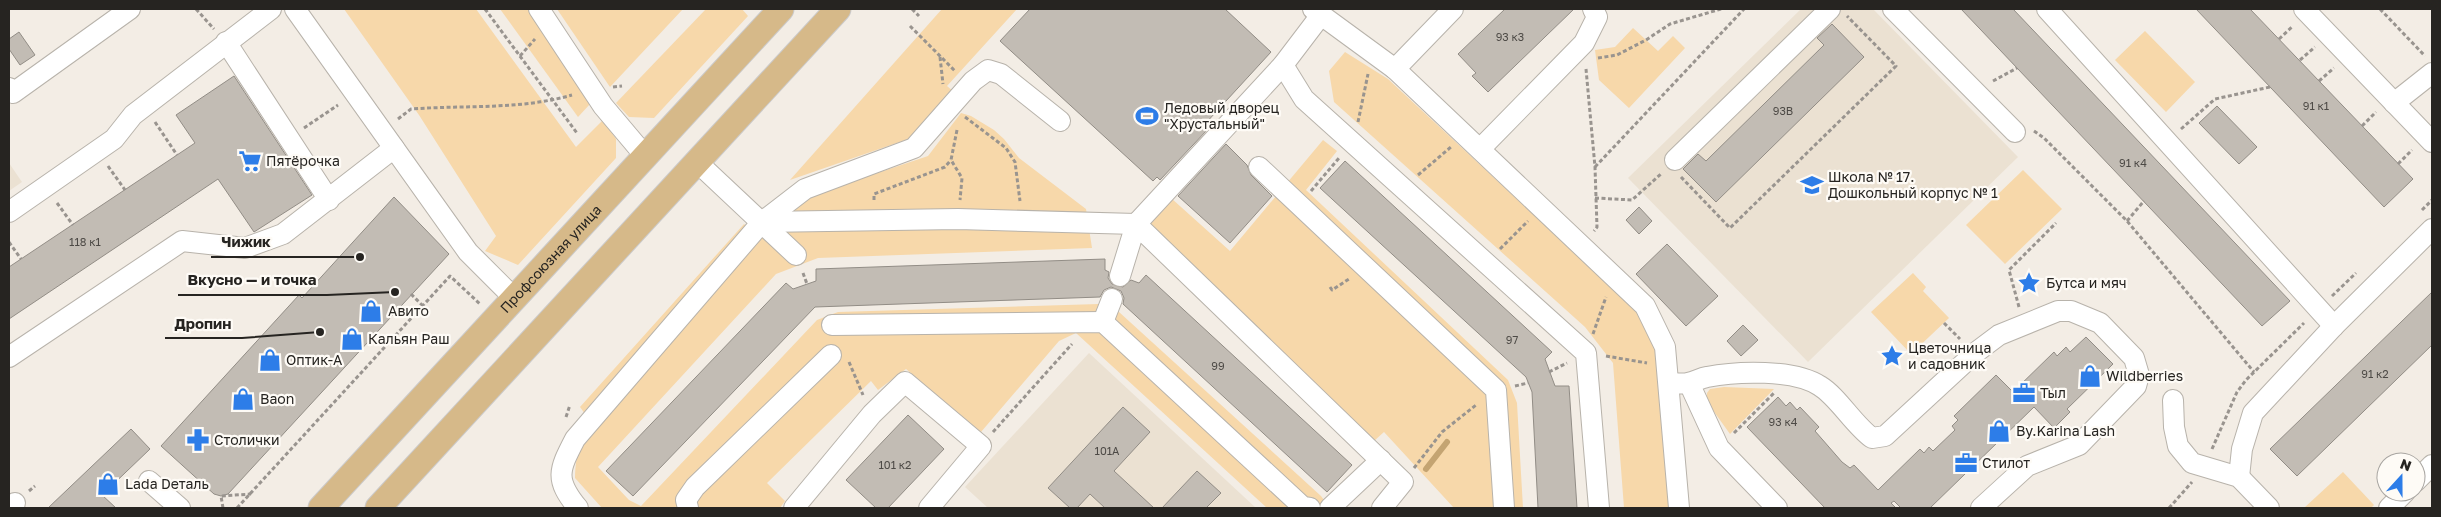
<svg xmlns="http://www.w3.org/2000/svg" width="2441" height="517" font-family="'Golos Text',sans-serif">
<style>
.built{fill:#ebe1d2}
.green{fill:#f7d8aa}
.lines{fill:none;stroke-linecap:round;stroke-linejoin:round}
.stream{stroke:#c4a472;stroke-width:6}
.building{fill:#c2bcb4;stroke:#928d86}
.minor-casing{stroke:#b8b3ab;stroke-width:22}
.major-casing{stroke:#cbcaca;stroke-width:27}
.path{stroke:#99948f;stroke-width:3;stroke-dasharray:4 2.5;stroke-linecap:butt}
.minor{stroke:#fff;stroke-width:20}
.major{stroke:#d6b989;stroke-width:25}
.labels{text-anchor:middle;stroke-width:4.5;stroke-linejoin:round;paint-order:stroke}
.number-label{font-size:11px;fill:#4d4a46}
.poi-label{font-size:14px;fill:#262421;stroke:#fefbf6;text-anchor:start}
.street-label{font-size:14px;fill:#262421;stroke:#fefbf6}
.leader{fill:none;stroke:#262421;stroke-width:2}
.callout-dot{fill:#262421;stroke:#fefbf6;stroke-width:2}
.callout-label{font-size:15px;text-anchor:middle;font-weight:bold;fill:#262421;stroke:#fefbf6;stroke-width:4.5;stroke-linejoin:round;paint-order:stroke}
</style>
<rect width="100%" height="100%" fill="#f3ede5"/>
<g class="built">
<path d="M1801 9H1873L2018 157 1808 362 1628 178Z"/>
<path d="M9 163 22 182 9 191Z"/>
<path d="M1089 353 1256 508H988L965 487Z"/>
</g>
<g class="green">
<path d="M344 9H476L576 147 603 120 616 139V158L518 265 485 251 496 236 419 115Z"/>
<path d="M500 9H529L591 103 578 117Z"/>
<path d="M557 9H683L610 87Z"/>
<path d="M706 9H742L748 16 654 118 629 117 616 103Z"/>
<path d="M942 9H1017L947 86 954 92 914 137 790 180Z"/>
<path d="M1633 28 1658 51 1673 36 1685 48 1629 108 1599 80 1595 50 1615 47Z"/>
<path d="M2145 31 2195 82 2166 112 2115 60Z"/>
<path d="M1345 52 1388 79 1636 310 1658 354 1670 508H1624L1613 363 1585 327 1334 102 1329 71Z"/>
<path d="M961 113 971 116 994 130 1004 139 1019 158 1086 209 1092 248 818 258 776 274 598 467 629 500 641 506 817 320 838 312 1099 304 1119 312 1321 496 1330 508H1267L1076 333 1059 341 981 432 906 369 878 390 871 381 767 483 785 501 780 508H602L575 478C576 453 578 446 596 429L580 407 744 224 760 240 809 196 928 156Z"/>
<path d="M1323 140 1337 151 1306 190 1508 380 1517 403 1523 508H1454L1384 432 1374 441 1147 224 1171 198 1230 251Z"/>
<path d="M2023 170 2062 209 2005 264 1966 225Z"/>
<path d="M1913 273 1926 287 1923 291 1949 318 1911 354 1871 312Z"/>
<path d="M1724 387 1774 389 1730 434 1707 402V393L1710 389Z"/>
<path d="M2343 472 2374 505 2371 508H2304Z"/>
</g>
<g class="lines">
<path class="stream" d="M1426 469 1447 442"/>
</g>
<g class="building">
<path d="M1030 9H1225L1271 52 1204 125 1208 129 1160 180 1157 177 1153 181 1000 41Z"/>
<path d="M1505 9H1574L1488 92 1472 76 1476 73 1458 54Z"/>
<path d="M1961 9H2013L2290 301 2262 326Z"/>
<path d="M2196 9H2250L2413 179 2384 207Z"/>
<path d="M1832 24 1864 57 1716 202 1683 169 1698 154 1706 161 1824 45 1817 38Z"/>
<path d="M19 32 35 55 20 65 9 49V39Z"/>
<path d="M234 76 312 195 254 232 218 179 9 319V267L195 143 176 115Z"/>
<path d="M2217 106 2257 147 2239 164 2199 123Z"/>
<path d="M1226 144 1247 165 1251 175 1272 196 1230 243 1178 196Z"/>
<path d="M1345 161 1552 352 1545 359 1555 386H1569L1577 508H1538L1532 392 1526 377 1320 188Z"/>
<path d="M394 197 449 254 228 494 221 496 214 494 161 446 299 295 302 298Z"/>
<path d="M1639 207 1652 221 1639 234 1626 220Z"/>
<path d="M1667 244 1718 296 1686 326 1636 274Z"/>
<path d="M1105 259V270L1109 272 1108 278 1112 284 1123 287 1131 280 1139 283 1146 275 1352 465 1327 492 1123 304 1124 298 1121 291 1111 287 1104 290 1100 297 815 307 633 496 606 471 786 283 793 289 816 281V269Z"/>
<path d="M2432 292V345L2297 476 2270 449Z"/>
<path d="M1743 325 1758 340 1741 356 1727 341Z"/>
<path d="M2086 337 2113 364 2067 409 2070 412 2054 428 2034 407 1930 508H1901L1894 501 1891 503 1896 508H1825L1747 427 1778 397 1786 406 1790 402 1797 410 1800 407 1819 427 1815 431 1842 462 1850 468 1854 465 1878 490 1920 449 1924 453 1929 447 1933 451 1955 430 1952 426 1958 420 1954 416 1996 375 2013 392 2054 352 2057 356 2066 347 2070 352Z"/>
<path d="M1123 407 1150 432 1114 471 1154 508H1105L1090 494 1077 508H1070L1048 488Z"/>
<path d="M908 415 944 449 888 508H876L846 480Z"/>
<path d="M131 429 150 449 102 495 116 508H48Z"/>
<path d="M1197 471 1221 493 1206 508H1162Z"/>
</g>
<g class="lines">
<defs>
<g id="minor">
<path d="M295 9 468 252 513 297"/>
<path d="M539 9 603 106 646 157"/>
<path d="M1313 9 1395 69 1645 306 1665 347 1679 508"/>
<path d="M1893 9 2015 132"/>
<path d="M2047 9 2334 326"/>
<path d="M2304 9 2432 142"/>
<path d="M226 42 329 200"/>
<path d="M1283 65 1304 99 1586 353 1599 508"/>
<path d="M1395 69 1453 9"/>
<path d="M9 88 13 93 130 9"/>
<path d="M2394 103 2432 73"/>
<path d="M1480 149 1584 43 1597 17 1593 9"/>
<path d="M1675 160 1830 9"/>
<path d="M697 162 796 255"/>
<path d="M1259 167 1496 390 1504 508"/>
<path d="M9 212 114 139 133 115 271 9"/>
<path d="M762 222 958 219 1136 224 1283 65 1321 15"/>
<path d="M1120 276 1136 224 1403 482 1382 508"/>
<path d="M1103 322 1112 299"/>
<path d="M832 325 1103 322 1303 507 1310 508"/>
<path d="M9 357 182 241 245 248 283 234 394 148"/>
<path d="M1669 383C1675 383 1682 384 1688 383 1695 382 1700 378 1707 377 1737 371 1794 369 1820 386 1838 397 1853 424 1872 438L1885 436 1975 353 1999 335 2058 311H2071L2100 323 2134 358 2139 375 2136 386 2079 445 2027 466 1981 508"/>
<path d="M1689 383 1719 448 1777 508"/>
<path d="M2173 400 2174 427 2178 446 2192 463 2239 477 2269 508"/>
<path d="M2239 477 2242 449 2253 413 2334 326 2432 229"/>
<path d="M149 481 180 508"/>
<path d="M2416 481 2432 465"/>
<path d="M10 508 15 503"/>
<path d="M578 508C554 479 559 470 575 439L762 222 805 189 914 148 973 81 988 70 1001 74 1060 121"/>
<path d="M688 508 686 500 695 487 831 355"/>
<path d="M794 508 872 414 905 382 981 446 929 508"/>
<path d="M1330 508 1381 460"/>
<path d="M2389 508 2405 492"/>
</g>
<g id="major">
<path id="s1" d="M321 508C473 341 629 176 781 9"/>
<path d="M378 508 838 9"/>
</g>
</defs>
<use href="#minor" class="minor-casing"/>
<use href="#major" class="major-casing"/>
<g class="path">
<path d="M196 9 214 29"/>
<path d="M485 9 577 133"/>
<path d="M912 9 919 16"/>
<path d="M2380 9 2425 56"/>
<path d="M910 26 956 72"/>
<path d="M2279 39 2293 26"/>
<path d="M520 56 535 39"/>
<path d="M940 57 943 84"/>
<path d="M1598 58 1617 55 1646 40 1670 24 1721 9"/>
<path d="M2300 60 2315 47"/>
<path d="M1586 69 1595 167 1597 227 1594 231"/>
<path d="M1993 81 2017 68"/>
<path d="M2319 81 2334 68"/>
<path d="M613 87 622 86"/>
<path d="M965 117 1006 148 1015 162 1020 201"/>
<path d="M398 119 411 109C465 105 520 110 572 95"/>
<path d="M155 122 177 155"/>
<path d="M1358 122 1368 74"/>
<path d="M2362 126 2376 112"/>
<path d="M304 128 338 105"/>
<path d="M2181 129 2215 99 2270 87"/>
<path d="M957 130 951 160 962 178 960 200"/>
<path d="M2034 131 2044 138 2127 221 2254 372"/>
<path d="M2398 164 2412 150"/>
<path d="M108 166 125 190"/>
<path d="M1595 167 1744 9"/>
<path d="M1418 175 1451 147"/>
<path d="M1681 177 1730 228 1896 66 1847 16"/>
<path d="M1311 191 1339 158"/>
<path d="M1595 198 1632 200 1662 173"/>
<path d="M874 200V194L945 167 951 160"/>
<path d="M57 203 73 225"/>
<path d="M2422 210 2432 200"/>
<path d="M2127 221 2144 201"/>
<path d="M9 242 21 259"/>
<path d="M1500 249 1528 221"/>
<path d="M803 273 807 284"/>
<path d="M1330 287 1332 290 1349 279"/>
<path d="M411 294 423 306"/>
<path d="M2332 296 2356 273"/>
<path d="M2019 307 2009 270 2056 223"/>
<path d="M1944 323 1960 339"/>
<path d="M1593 334 1606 297"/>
<path d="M1606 356 1647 363"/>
<path d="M849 362 863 395"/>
<path d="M1549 372 1567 363"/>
<path d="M1515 386 1528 383"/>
<path d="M566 417 570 405"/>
<path d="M993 432 1072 344"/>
<path d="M1734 433 1774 393"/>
<path d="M2212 449 2237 392 2246 380 2304 323"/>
<path d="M1414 468 1442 432 1476 405"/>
<path d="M29 491 35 486"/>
<path d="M223 508 221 496 251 494"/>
<path d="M237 508 450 276 480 304"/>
<path d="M2169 508 2192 482"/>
</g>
<use href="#minor" class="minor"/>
<use href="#major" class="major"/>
</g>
<defs>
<symbol id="stadium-bare" viewBox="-9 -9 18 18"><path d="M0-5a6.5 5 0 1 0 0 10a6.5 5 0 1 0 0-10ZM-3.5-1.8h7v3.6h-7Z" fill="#2d7de8" stroke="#fefbf6" stroke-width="2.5" paint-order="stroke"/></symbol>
<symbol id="supermarket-bare" viewBox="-9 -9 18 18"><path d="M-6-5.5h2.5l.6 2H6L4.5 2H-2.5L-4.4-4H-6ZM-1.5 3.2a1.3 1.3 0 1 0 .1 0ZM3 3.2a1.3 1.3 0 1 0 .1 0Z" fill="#2d7de8" stroke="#fefbf6" stroke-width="2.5" paint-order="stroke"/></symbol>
<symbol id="school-bare" viewBox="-9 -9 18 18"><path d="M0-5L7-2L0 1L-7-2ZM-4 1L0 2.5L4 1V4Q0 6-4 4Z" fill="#2d7de8" stroke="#fefbf6" stroke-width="2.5" paint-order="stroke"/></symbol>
<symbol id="sight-bare" viewBox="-9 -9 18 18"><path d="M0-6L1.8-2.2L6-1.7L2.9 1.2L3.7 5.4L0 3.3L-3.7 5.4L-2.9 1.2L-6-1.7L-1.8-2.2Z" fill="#2d7de8" stroke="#fefbf6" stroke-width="2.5" paint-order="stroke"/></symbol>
<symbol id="shop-bare" viewBox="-9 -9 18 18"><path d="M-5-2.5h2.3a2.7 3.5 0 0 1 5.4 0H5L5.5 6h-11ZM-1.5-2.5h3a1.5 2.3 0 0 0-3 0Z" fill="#2d7de8" stroke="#fefbf6" stroke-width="2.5" paint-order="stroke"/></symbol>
<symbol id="office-bare" viewBox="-9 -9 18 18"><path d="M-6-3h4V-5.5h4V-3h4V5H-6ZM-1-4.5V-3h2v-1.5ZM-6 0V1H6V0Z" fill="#2d7de8" stroke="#fefbf6" stroke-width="2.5" paint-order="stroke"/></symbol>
<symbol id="pharmacy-bare" viewBox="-9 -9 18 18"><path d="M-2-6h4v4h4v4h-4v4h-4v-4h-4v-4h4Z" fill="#2d7de8" stroke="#fefbf6" stroke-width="2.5" paint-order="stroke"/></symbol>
</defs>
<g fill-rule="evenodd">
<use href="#stadium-bare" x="1131" y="100" width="32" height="32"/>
<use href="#supermarket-bare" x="234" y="145" width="32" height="32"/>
<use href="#school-bare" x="1796" y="169" width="32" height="32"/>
<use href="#sight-bare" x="2013" y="267" width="32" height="32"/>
<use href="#shop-bare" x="355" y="295" width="32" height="32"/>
<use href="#shop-bare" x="336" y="323" width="32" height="32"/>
<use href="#sight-bare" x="1876" y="340" width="32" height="32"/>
<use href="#shop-bare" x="254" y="344" width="32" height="32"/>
<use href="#shop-bare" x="2074" y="360" width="32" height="32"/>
<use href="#office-bare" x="2008" y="377" width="32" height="32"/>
<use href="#shop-bare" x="227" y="383" width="32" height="32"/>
<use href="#shop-bare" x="1983" y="415" width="32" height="32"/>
<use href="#pharmacy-bare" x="182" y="424" width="32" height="32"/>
<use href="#office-bare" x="1950" y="447" width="32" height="32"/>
<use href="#shop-bare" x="92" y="468" width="32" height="32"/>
</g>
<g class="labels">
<g class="number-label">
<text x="1510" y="41">93 к3</text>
<text x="2316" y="110">91 к1</text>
<text x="1783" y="115">93В</text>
<text x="2133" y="167">91 к4</text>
<text x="85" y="246">118 к1</text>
<text x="1512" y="344">97</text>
<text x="1218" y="370">99</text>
<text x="2375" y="378">91 к2</text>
<text x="1783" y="426">93 к4</text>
<text x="1107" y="455">101А</text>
<text x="895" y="469">101 к2</text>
</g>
<g class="poi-label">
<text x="1164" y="113">Ледовый дворец<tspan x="1164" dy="16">"Хрустальный"</tspan></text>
<text x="266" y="166">Пятёрочка</text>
<text x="1828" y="182">Школа № 17.<tspan x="1828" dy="16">Дошкольный корпус № 1</tspan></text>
<text x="2046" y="288">Бутса и мяч</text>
<text x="388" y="316">Авито</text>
<text x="368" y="344">Кальян Раш</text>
<text x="1908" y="353">Цветочница<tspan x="1908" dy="16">и садовник</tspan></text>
<text x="286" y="365">Оптик-А</text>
<text x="2106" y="381">Wildberries</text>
<text x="2040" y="398">Тыл</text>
<text x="260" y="404">Baon</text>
<text x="2016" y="436">By.Karina Lash</text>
<text x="214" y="445">Столички</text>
<text x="1982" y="468">Стилот</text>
<text x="125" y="489">Lada Dеталь</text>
</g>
<g class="street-label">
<text dy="5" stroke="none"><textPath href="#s1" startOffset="339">Профсоюзная улица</textPath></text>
</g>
</g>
<path class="leader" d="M360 257L281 257H211M395 292L327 295H178M320 332L242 338H165"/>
<g class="callout-dot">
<circle cx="360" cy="257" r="5"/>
<circle cx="395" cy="292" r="5"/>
<circle cx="320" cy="332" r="5"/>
</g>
<g class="callout-label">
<text x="246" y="247">Чижик</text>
<text x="252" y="285">Вкусно — и точка</text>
<text x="203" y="329">Дропин</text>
</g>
<rect width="2441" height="517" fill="none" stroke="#262421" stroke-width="20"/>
<g transform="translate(2401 477) rotate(21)"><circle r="24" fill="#fefbf6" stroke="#a8a5a1"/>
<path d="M0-4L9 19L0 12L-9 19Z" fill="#2d7de8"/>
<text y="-8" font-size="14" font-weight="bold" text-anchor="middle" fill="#262421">N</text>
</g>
</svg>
